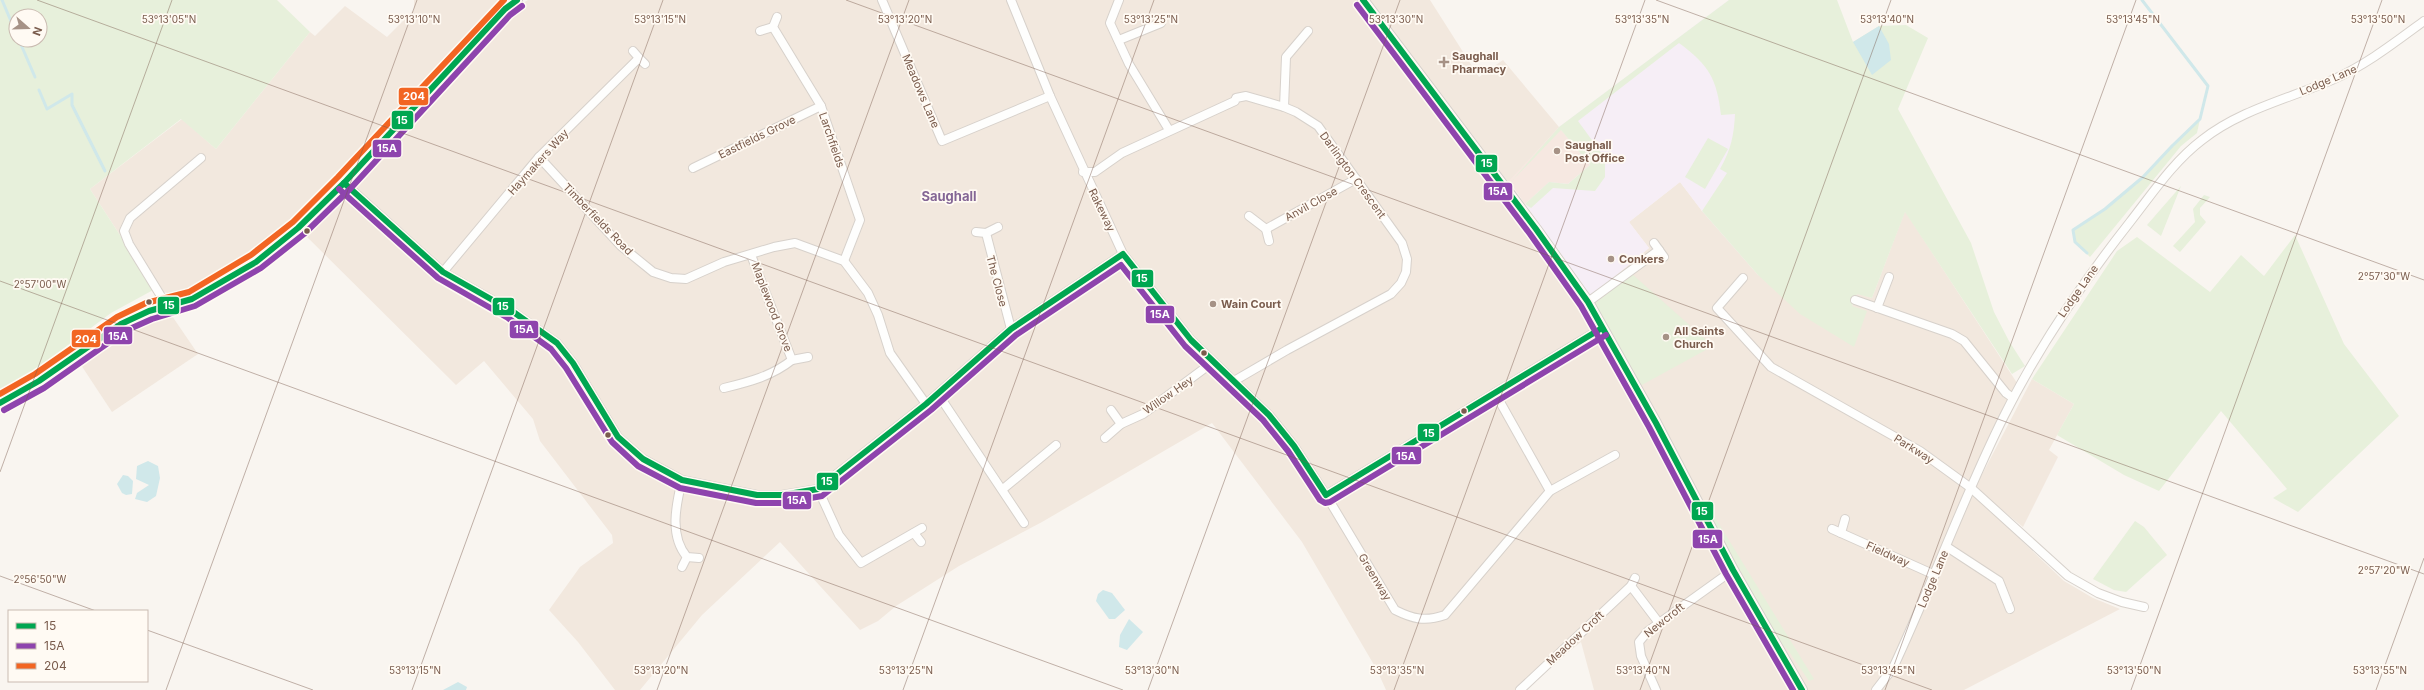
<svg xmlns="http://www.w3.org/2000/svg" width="2424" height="690" font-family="Inter,sans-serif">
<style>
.residential{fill:#f2e8de}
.commercial{fill:#f6e8e1}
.education{fill:#f6eef6}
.green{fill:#e7f0db;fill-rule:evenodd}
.water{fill:#d0e8ea}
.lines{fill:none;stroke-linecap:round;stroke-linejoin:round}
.stream{stroke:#d0e8ea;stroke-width:3}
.minor-casing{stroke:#d7d1cb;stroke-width:10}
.tertiary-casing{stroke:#d7d1cb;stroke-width:12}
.minor{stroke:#fefefd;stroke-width:8}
.tertiary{stroke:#fefefd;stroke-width:10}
.bus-1-casing{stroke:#fffaf3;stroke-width:9}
.bus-2-casing{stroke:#fffaf3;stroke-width:9}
.bus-3-casing{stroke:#fffaf3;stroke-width:9}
.bus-1{stroke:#00a651;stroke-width:6}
.bus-2{stroke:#8e44ad;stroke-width:6}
.bus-3{stroke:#f26522;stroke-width:6}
.ticks{fill:none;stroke:#7a5c4d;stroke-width:1;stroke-opacity:0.45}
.poi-dot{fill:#a69286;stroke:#fffaf3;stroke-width:1.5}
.bus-dot{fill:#7a5c4d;stroke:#fffaf3;stroke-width:1.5}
.labels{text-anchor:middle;stroke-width:3.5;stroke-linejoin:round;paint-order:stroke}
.poi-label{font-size:11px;font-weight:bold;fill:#7a5c4d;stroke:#fffaf3;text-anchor:start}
.street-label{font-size:11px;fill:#7a5c4d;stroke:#fffaf3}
.quarter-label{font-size:13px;font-weight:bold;fill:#846695;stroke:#fffaf3}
.ticks-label{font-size:10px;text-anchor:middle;fill:#7a5c4d;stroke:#fffaf3;stroke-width:3.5;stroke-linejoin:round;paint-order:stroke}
.line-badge{stroke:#fffaf3;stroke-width:1.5}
.badge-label{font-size:11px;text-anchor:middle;font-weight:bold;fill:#fff}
</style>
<rect width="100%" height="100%" fill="#f9f5f0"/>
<g class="residential">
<path d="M414 0H509L348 165 309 208 254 255 221 277 192 291 176 296 155 289 90 189 182 119 216 149 310 32 315 36 345 6 387 37 414 10Z"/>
<path d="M528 0H1430L1479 77 1503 60 1559 127 1509 182 1591 296 1649 248 1629 222 1680 182 1702 211 1758 275 1867 311 1852 306 1857 293 1872 298 1905 211 2017 383 1967 489 2064 581 2093 598 2120 609 1964 690H1594L1581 642 1520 690H1386L1377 670 1302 542 1212 423 1042 522 959 566 896 606 878 621 860 630 780 542 702 615 640 690H615L578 642 549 610 580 567 613 543 612 535 540 441 533 419 484 361 456 385 298 228 425 94 520 5Z"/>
<path d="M170 313 198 354 112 412 81 365 120 334 154 317Z"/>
<path d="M2032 379 2074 404 2049 450 2058 457 2023 527 1975 488Z"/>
</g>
<path class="commercial" d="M1559 127 1590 165 1568 184 1549 183 1525 204 1509 181Z"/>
<path class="education" d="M1729 0 1748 263 1702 211 1680 182 1629 222 1649 248 1591 296 1525 204 1549 182 1568 184 1590 165 1559 127Z"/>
<g class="green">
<path d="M0 0H277L310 32 216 149 181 119 90 189 155 289 111 313 17 383 0 390ZM16 16H40V40H16Z"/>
<path d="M1729 0H1837L1853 42 1879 26 1906 25 1928 38 1898 109 1971 243 1994 312 2009 341 2025 366 2012 374 1905 212 1872 298 1857 294 1852 306 1867 311 1854 347 1800 314 1758 275 1702 211 1727 173 1720 169C1731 150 1734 135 1735 114L1721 115C1717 79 1709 65 1679 43L1578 121 1605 158V177L1595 191 1553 188 1531 208 1525 204 1549 182 1568 184 1590 165 1561 130 1510 183 1559 127Z"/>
<path d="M2200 119 2197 133 2181 146 2090 257 2075 242 2073 230 2105 209 2143 177 2172 146Z"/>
<path d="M1708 138 1728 149 1705 189 1685 177Z"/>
<path d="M2181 186 2161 236 2147 225Z"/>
<path d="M2204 195 2210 197 2200 208V215L2206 222 2180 252 2173 246 2195 222 2193 209Z"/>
<path d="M2295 235 2344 344 2399 416 2298 512 2273 498 2287 489 2221 411 2159 491 2124 475 2057 435 2074 404 2032 379 2117 251 2137 237 2210 292 2241 255 2264 276Z"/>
<path d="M1632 274 1713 346 1640 386 1594 304Z"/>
<path d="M1705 501 1814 679 1809 681 1788 650 1779 642 1705 507Z"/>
<path d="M2135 521 2144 527 2167 555 2126 592 2114 590 2093 579Z"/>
</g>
<g class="water">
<path d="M1879 26 1889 44 1891 60 1872 75 1853 42Z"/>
<path d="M148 461 158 466 160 478 156 496 147 502 135 499 137 493 149 485 136 479 137 466Z"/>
<path d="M123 475 128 476 133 481 132 494 126 495 122 493 117 484Z"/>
<path d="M1103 590 1112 593 1125 610 1115 619H1109L1096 601 1098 594Z"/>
<path d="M1129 619 1143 632 1127 650 1119 647 1120 635Z"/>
<path d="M458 682 467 687 466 690H443Z"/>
</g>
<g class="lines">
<g class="stream">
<path d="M2 0 16 33"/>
<path d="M19 40 35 77"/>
<path d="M39 90 47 109 72 94V105L105 171"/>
<path d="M2087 253 2075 242 2073 230 2105 209 2143 177 2172 146 2200 119 2208 86 2142 0"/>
</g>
<defs>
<g id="minor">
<path d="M882 0 942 141 1050 96"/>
<path d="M1011 0 1050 96 1123 254 1191 340 1269 415 1294 446 1326 495 1395 610C1413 619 1425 622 1445 615L1550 491 1615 455"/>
<path d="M1119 0 1110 23 1129 64 1169 130"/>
<path d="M777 17 773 27 821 106 860 220 844 261"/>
<path d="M760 31 773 27"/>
<path d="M1119 40 1161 23"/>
<path d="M639 58 645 64"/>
<path d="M1284 107 1286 57 1308 31"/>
<path d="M539 157 621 246 653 272 671 278 686 279 724 262 774 247 795 243 844 261 868 293 878 315 890 353 926 404"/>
<path d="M693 168 821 106"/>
<path d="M1083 172H1095L1122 153 1235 101 1236 98 1246 96 1284 107 1296 112 1318 126 1402 243 1407 259 1406 272 1401 283 1391 294 1287 350 1234 381"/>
<path d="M344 183 443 272 512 311 557 343 573 363 618 437 643 459 682 480 757 495H782L818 489 926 404 1011 329 1123 254"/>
<path d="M1249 216 1266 229 1356 179"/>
<path d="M1266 229 1269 241"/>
<path d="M976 232 986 233 1011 329"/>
<path d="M986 233 998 227"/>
<path d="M1659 250 1664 257"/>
<path d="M443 272 539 157 639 58 633 51"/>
<path d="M1743 278 1717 308 1771 367 1920 451 1971 488 2068 576 2098 593 2122 602 2144 607"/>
<path d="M1855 300 1952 334 1964 341 2006 393 2013 398"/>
<path d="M1588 302 1659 250 1654 243"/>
<path d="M167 306 129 244 124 231 130 218 201 158"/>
<path d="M1877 308 1889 277"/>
<path d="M792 360 808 357"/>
<path d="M724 388C749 382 772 376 792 360L751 255"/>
<path d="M1495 393 1550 491"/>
<path d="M938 394 1024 523"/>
<path d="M1111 410 1121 424"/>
<path d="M1105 438 1121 424 1143 414 1213 362"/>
<path d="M682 480C676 505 669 536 687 557L699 558"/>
<path d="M818 489 839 535 861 563 922 528"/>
<path d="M1003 489 1056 445"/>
<path d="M1326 495 1602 328"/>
<path d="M1832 529 1935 575"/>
<path d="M914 533 921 542"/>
<path d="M1841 533 1845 519"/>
<path d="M1947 547 1999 581 2010 609"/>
<path d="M682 567 687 557"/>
<path d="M1631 586 1635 578"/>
<path d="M1520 690 1631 586 1659 623"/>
<path d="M1656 690 1641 656 1639 642 1648 631 1733 570"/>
<path d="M1876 690 1893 668C1932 585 1963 498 2004 416 2039 346 2082 283 2130 222 2152 194 2173 162 2202 140 2240 110 2288 99 2332 80 2366 65 2394 43 2424 21"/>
</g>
<g id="tertiary">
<path d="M1363 0 1536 229 1588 302 1656 423 1733 570 1802 690"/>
<path d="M0 403 39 381 121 324 149 311 192 299 256 262 298 228 344 183 505 9 517 0"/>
</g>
</defs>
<use href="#minor" class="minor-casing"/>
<use href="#tertiary" class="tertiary-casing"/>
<use href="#minor" class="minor"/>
<use href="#tertiary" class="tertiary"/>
<defs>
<g id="bus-1">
<path d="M1363 0 1536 229 1588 302 1656 423 1733 570 1802 690"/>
<path d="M344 183 443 272 512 311 557 343 573 363 618 437 643 459 682 480 757 495H782L818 489 926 404 1011 329 1123 254 1191 340 1269 415 1294 446 1326 495 1602 328"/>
<path d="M0 403 39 381 121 324 149 311 192 299 256 262 298 228 344 183 505 9 517 0"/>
</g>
<g id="bus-2">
<path d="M1357 5 1530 234 1581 306 1649 427 1726 574 1793 690"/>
<path d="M339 189 438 278 508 318 551 349 566 368 612 442 638 466 680 488 756 503H783L822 496 931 410 1016 335 1121 265 1185 346 1263 420 1288 451 1320 500 1325 503 1330 502 1606 335"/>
<path d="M4 410 44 388 125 331 152 319 195 306 261 268 304 234 350 189 510 15 522 6"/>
</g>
<path id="bus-3" d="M0 394 35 374 117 317 146 303 189 292 251 255 293 222 338 177 504 0"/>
</defs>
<use href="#bus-1" class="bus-1-casing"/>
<use href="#bus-2" class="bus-2-casing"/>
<use href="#bus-3" class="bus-3-casing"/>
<use href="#bus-1" class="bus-1"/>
<use href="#bus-2" class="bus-2"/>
<use href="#bus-3" class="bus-3"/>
</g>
<path class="ticks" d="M37 0 1932 690M846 0 2424 574M1656 0 2424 280M0 281 1123 690M0 472 172 0M0 576 96 611M147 630 313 690M166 690 417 0M412 690 663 0M657 690 909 0M903 690 1154 0M1148 690 1400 0M1394 690 1645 0M1640 690 1891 0M1885 690 2136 0M2131 690 2382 0M2376 690 2424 558"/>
<g class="poi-dot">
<path d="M1442 56h4v4h4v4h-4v4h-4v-4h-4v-4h4z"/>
<circle cx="1557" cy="151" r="4"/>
<circle cx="1611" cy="259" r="4"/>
<circle cx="1213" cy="304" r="4"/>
<circle cx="1666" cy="337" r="4"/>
</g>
<g class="bus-dot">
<circle cx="307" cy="231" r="3.5"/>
<circle cx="149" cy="302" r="3.5"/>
<circle cx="1204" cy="353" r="3.5"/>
<circle cx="1464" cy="411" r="3.5"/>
<circle cx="608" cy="435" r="3.5"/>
</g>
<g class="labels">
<g class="poi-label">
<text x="1452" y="60">Saughall<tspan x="1452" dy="13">Pharmacy</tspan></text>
<text x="1565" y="149">Saughall<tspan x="1565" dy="13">Post Office</tspan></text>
<text x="1619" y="263">Conkers</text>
<text x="1221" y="308">Wain Court</text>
<text x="1674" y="335">All Saints<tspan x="1674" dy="13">Church</tspan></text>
</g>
<g class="street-label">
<text transform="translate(2328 80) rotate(-23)" y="4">Lodge Lane</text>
<text transform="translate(921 91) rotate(67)" y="4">Meadows Lane</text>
<text transform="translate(757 137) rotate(-26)" y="4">Eastfields Grove</text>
<text transform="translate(832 140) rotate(71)" y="4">Larchfields</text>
<text transform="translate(538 162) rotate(-48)" y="4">Haymakers Way</text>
<text transform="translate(1353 175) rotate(54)" y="4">Darlington Crescent</text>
<text transform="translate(1311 204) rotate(-29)" y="4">Anvil Close</text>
<text transform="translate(1102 210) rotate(64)" y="4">Rakeway</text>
<text transform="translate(598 219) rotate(46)" y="4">Timberfields Road</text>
<text transform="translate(997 281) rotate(75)" y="4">The Close</text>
<text transform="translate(2078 291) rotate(-55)" y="4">Lodge Lane</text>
<text transform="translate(772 307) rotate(69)" y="4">Maplewood Grove</text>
<text transform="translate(1168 395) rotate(-35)" y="4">Willow Hey</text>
<text transform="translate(1914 449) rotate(32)" y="4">Parkway</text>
<text transform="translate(1888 554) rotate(24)" y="4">Fieldway</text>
<text transform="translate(1375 577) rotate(59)" y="4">Greenway</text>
<text transform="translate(1933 579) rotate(-67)" y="4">Lodge Lane</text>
<text transform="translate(1664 620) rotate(-39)" y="4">Newcroft</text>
<text transform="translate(1575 638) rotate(-43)" y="4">Meadow Croft</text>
</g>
<g class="quarter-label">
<text x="949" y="201">Saughall</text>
</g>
</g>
<g class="ticks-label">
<text x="169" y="23">53°13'05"N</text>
<text x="414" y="23">53°13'10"N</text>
<text x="660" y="23">53°13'15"N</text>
<text x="905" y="23">53°13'20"N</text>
<text x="1151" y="23">53°13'25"N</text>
<text x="1396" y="23">53°13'30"N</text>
<text x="1642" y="23">53°13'35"N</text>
<text x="1887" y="23">53°13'40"N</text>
<text x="2133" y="23">53°13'45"N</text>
<text x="2378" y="23">53°13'50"N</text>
<text x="2384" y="280">2°57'30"W</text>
<text x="40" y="288">2°57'00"W</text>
<text x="2384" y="574">2°57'20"W</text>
<text x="40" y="583">2°56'50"W</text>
<text x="415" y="674">53°13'15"N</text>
<text x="661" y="674">53°13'20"N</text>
<text x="906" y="674">53°13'25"N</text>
<text x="1152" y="674">53°13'30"N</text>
<text x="1397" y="674">53°13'35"N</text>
<text x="1643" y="674">53°13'40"N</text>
<text x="1888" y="674">53°13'45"N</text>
<text x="2134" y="674">53°13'50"N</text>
<text x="2380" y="674">53°13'55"N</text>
</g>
<g class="line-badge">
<rect x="398" y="87" width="31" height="19" rx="4" fill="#f26522"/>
<rect x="391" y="110" width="23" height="20" rx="4" fill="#00a651"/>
<rect x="372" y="139" width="30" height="19" rx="4" fill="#8e44ad"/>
<rect x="1475" y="154" width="23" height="19" rx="4" fill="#00a651"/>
<rect x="1483" y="182" width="30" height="19" rx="4" fill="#8e44ad"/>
<rect x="1131" y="269" width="23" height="19" rx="4" fill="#00a651"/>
<rect x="157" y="296" width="23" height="19" rx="4" fill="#00a651"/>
<rect x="492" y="297" width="23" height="19" rx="4" fill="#00a651"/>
<rect x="1145" y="305" width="30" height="19" rx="4" fill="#8e44ad"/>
<rect x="509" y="320" width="30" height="19" rx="4" fill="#8e44ad"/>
<rect x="103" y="326" width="30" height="19" rx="4" fill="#8e44ad"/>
<rect x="71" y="329" width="30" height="19" rx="4" fill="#f26522"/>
<rect x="1417" y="423" width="23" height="19" rx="4" fill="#00a651"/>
<rect x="1391" y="446" width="31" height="19" rx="4" fill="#8e44ad"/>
<rect x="816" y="472" width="23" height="19" rx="4" fill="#00a651"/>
<rect x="782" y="491" width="30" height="19" rx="4" fill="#8e44ad"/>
<rect x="1691" y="501" width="23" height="20" rx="4" fill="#00a651"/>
<rect x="1692" y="529" width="31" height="20" rx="4" fill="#8e44ad"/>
</g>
<g class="badge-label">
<text x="414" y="100">204</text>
<text x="402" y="124">15</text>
<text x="387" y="152">15A</text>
<text x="1487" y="167">15</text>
<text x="1498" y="195">15A</text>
<text x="1142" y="282">15</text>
<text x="169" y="309">15</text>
<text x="503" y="310">15</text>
<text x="1160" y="318">15A</text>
<text x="524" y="333">15A</text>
<text x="118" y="340">15A</text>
<text x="86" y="343">204</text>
<text x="1429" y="437">15</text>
<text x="1406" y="460">15A</text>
<text x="827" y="485">15</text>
<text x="797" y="504">15A</text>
<text x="1702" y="515">15</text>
<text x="1708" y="543">15A</text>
</g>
<rect x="8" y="610" width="140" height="72" fill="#fffaf3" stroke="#cabbb1"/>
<rect x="16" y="623" width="20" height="6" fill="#00a651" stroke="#cabbb1"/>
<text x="44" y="630" font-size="12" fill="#7a5c4d">15</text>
<rect x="16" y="643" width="20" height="6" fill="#8e44ad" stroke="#cabbb1"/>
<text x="44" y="650" font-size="12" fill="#7a5c4d">15A</text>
<rect x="16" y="663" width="20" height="6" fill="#f26522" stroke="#cabbb1"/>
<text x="44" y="670" font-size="12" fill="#7a5c4d">204</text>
<g transform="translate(28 28) rotate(110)"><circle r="19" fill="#fffaf3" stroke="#cabbb1"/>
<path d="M0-3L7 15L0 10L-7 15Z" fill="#a69286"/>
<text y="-6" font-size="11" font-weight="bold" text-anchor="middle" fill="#7a5c4d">N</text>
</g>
</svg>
